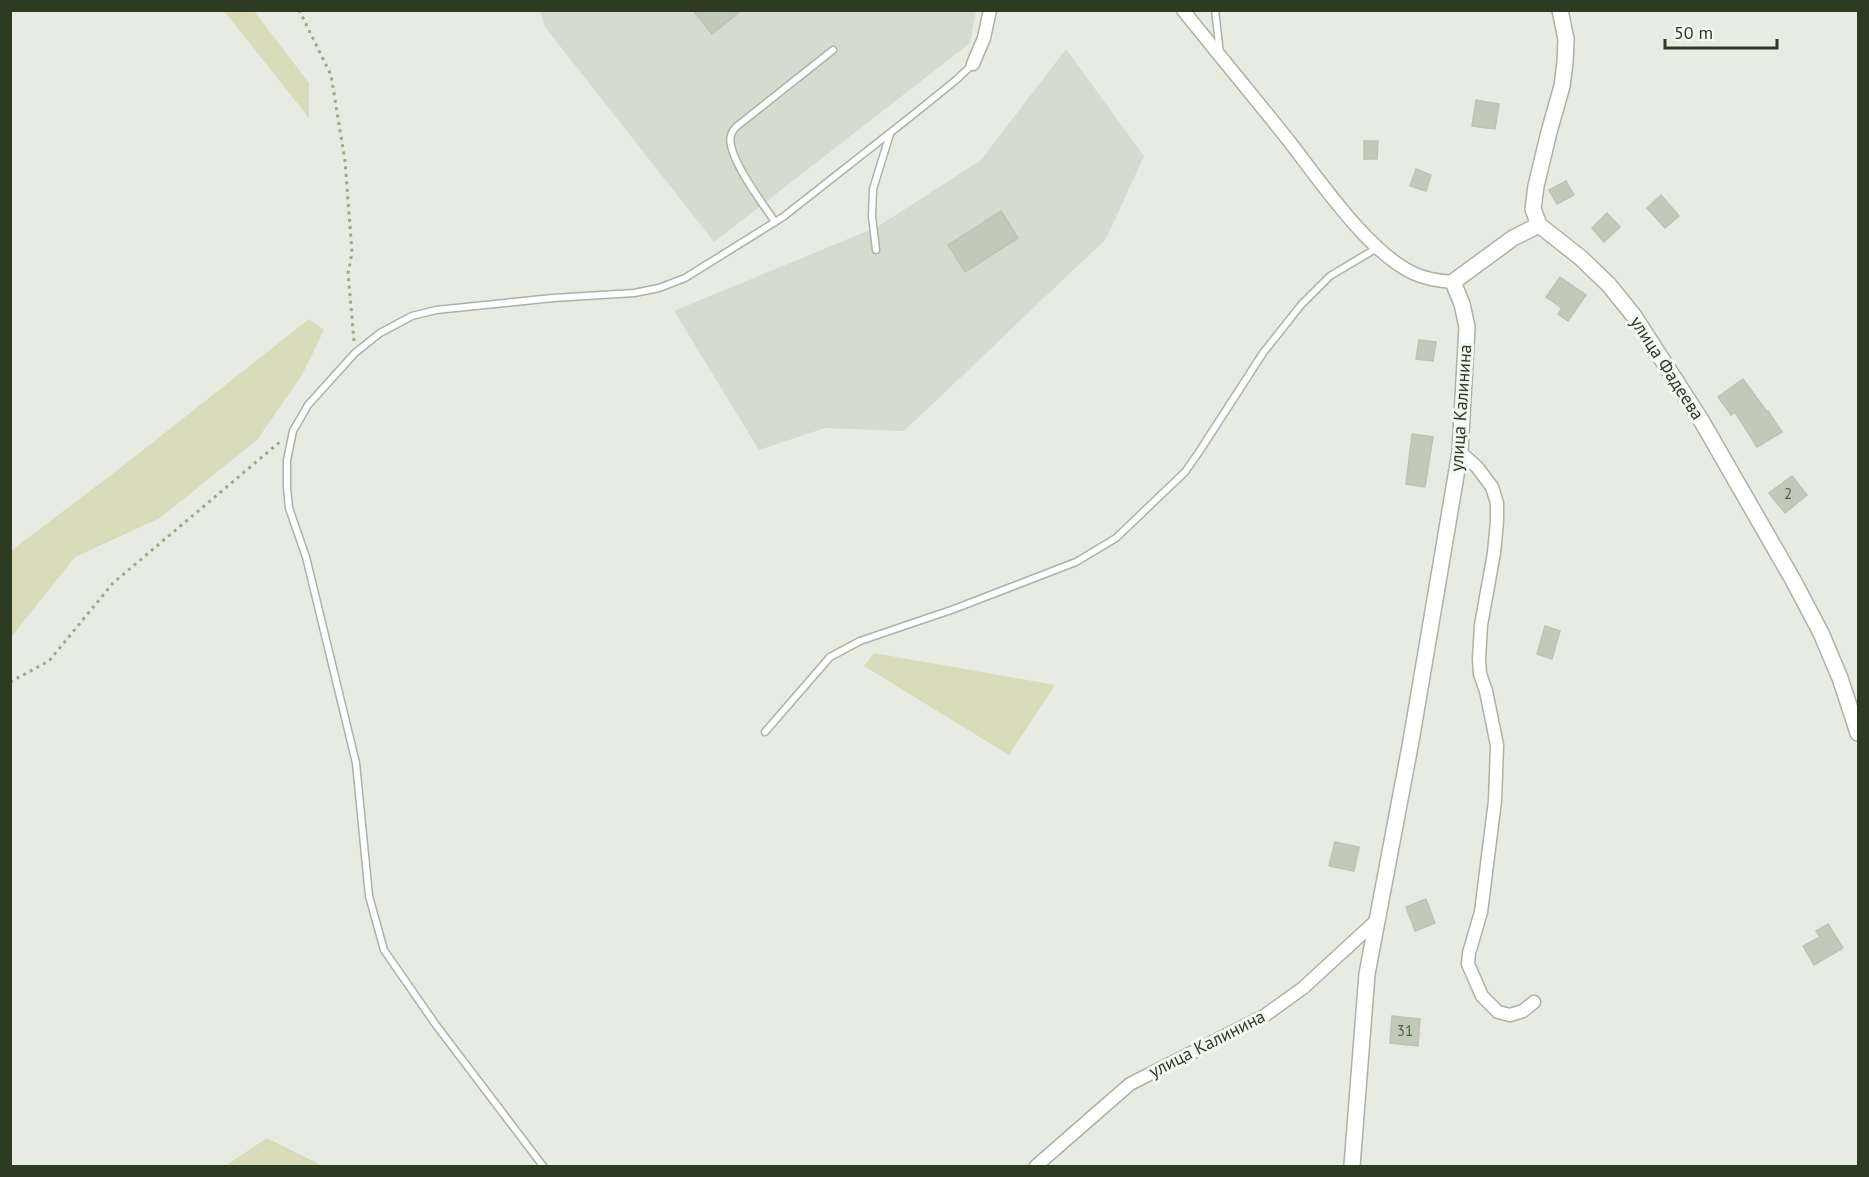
<svg xmlns="http://www.w3.org/2000/svg" width="1869" height="1177" font-family="'PT Sans',sans-serif">
<style>
.built{fill:#d6dbcf}
.green{fill:#d8dcba}
.building{fill:#c1c9b9;stroke:#bdc4b4;stroke-width:1.5}
.lines{fill:none;stroke-linecap:round;stroke-linejoin:round}
.service-casing{stroke:#abb3a4;stroke-width:9}
.minor-casing{stroke:#abb3a4;stroke-width:15}
.tertiary-casing{stroke:#abb3a4;stroke-width:18}
.path{stroke:#96ae82;stroke-width:3;stroke-dasharray:3 4.5;stroke-linecap:butt}
.service{stroke:#fff;stroke-width:6}
.minor{stroke:#fff;stroke-width:12}
.tertiary{stroke:#fff;stroke-width:15}
.labels{text-anchor:middle;stroke-width:6;stroke-linejoin:round;paint-order:stroke}
.number-label{font-size:15px;fill:#515e48}
.street-label{font-size:18px;fill:#2c3b22;stroke:#f5f8f1}
</style>
<rect width="100%" height="100%" fill="#e7ebe1"/>
<g class="built">
<path d="M540 11H976L970 43 714 242 545 27Z"/>
<path d="M1066 49 1144 156 1106 239 904 431 825 428 759 450 674 311 877 227 981 160Z"/>
</g>
<g class="green">
<path d="M224 11H254L309 83V118Z"/>
<path d="M309 319 324 330 302 375 257 440 160 518 75 557 11 637V551L128 462Z"/>
<path d="M874 653 1055 685 1009 755 864 666Z"/>
<path d="M267 1138 323 1166H225Z"/>
</g>
<g class="building">
<path d="M693 10H742L712 34Z"/>
<path d="M1476 100 1499 104 1495 129 1472 126Z"/>
<path d="M1364 141H1378L1377 159H1364Z"/>
<path d="M1416 169 1431 175 1426 191 1410 186Z"/>
<path d="M1566 181 1574 195 1557 204 1549 190Z"/>
<path d="M1661 195 1679 216 1665 228 1647 208Z"/>
<path d="M1001 211 1018 238 965 272 948 245Z"/>
<path d="M1607 213 1620 227 1604 242 1592 228Z"/>
<path d="M1560 277 1586 295 1568 321 1558 314 1562 308 1546 297Z"/>
<path d="M1419 340 1436 342 1433 361 1416 359Z"/>
<path d="M1743 379 1767 412 1768 411 1782 432 1757 447 1735 412 1731 415 1718 397Z"/>
<path d="M1412 434 1433 437 1425 487 1406 484Z"/>
<path d="M1792 476 1807 495 1785 513 1769 493Z"/>
<path d="M1545 626 1560 631 1552 659 1537 654Z"/>
<path d="M1335 842 1359 847 1354 871 1329 866Z"/>
<path d="M1426 899 1435 923 1415 931 1406 907Z"/>
<path d="M1828 924 1843 948 1814 965 1803 946 1820 937 1816 931Z"/>
<path d="M1392 1016 1420 1019 1418 1046 1390 1043Z"/>
</g>
<g class="lines">
<defs>
<g id="service">
<path d="M1215 10 1220 53"/>
<path d="M775 222C764 205 725 155 731 135 732 132 734 129 736 127L833 50"/>
<path d="M876 250 872 216 873 189 890 134"/>
<path d="M765 732 830 657 860 641 954 609 1076 562 1116 538 1185 472 1199 452 1263 353 1301 305 1330 276 1377 248"/>
<path d="M543 1166 436 1025 384 950 369 896 356 763 306 557 289 508 287 488V460L293 431 308 405 355 353 380 333 412 316 436 310 553 298 634 293 659 288 685 278 783 217 914 114 956 80 973 64"/>
</g>
<g id="minor">
<path d="M1183 10C1218 54 1254 97 1289 141 1320 181 1368 252 1413 273 1425 279 1439 281 1453 282"/>
<path d="M973 64 984 38 990 10"/>
<path d="M1460 452 1477 467 1492 487 1497 503V521L1494 553 1481 625 1479 659 1480 674 1486 691 1497 745 1495 801 1481 912 1469 953 1468 964 1482 996 1498 1012 1510 1015 1523 1011 1534 1002"/>
<path d="M1036 1166 1130 1084 1264 1016 1303 988 1377 920"/>
</g>
<g id="tertiary">
<path d="M1560 10 1566 39 1565 63 1562 86 1549 132 1536 186 1533 209 1539 225 1581 258 1609 285 1634 316 1701 420 1793 580 1821 633 1840 678 1858 733"/>
<path d="M1352 1166 1367 974 1411 741 1460 452 1467 327 1462 304 1453 282 1513 238 1539 225"/>
</g>
</defs>
<use href="#service" class="service-casing"/>
<use href="#minor" class="minor-casing"/>
<use href="#tertiary" class="tertiary-casing"/>
<g class="path">
<path d="M299 10 331 75 345 161 352 253 348 273 354 341"/>
<path d="M10 682 49 661 113 583 281 441"/>
</g>
<use href="#service" class="service"/>
<use href="#minor" class="minor"/>
<use href="#tertiary" class="tertiary"/>
</g>
<g class="labels">
<g class="number-label">
<text x="1788" y="499">2</text>
<text x="1405" y="1036">31</text>
</g>
<g class="street-label">
<text transform="translate(1667 368) rotate(57)" y="6">улица Фадеева</text>
<text transform="translate(1461 408) rotate(-86)" y="6">улица Калинина</text>
<text transform="translate(1207 1044) rotate(-27)" y="6">улица Калинина</text>
</g>
</g>
<rect width="1869" height="1177" fill="none" stroke="#2c3b22" stroke-width="24"/>
<path d="M1665 39v9h112v-9" fill="none" stroke="#2c3b22" stroke-width="3"/>
<text x="1674" y="39" font-size="18" fill="#2c3b22" stroke="#f5f8f1" stroke-width="4.5" paint-order="stroke">50 m</text>
</svg>
